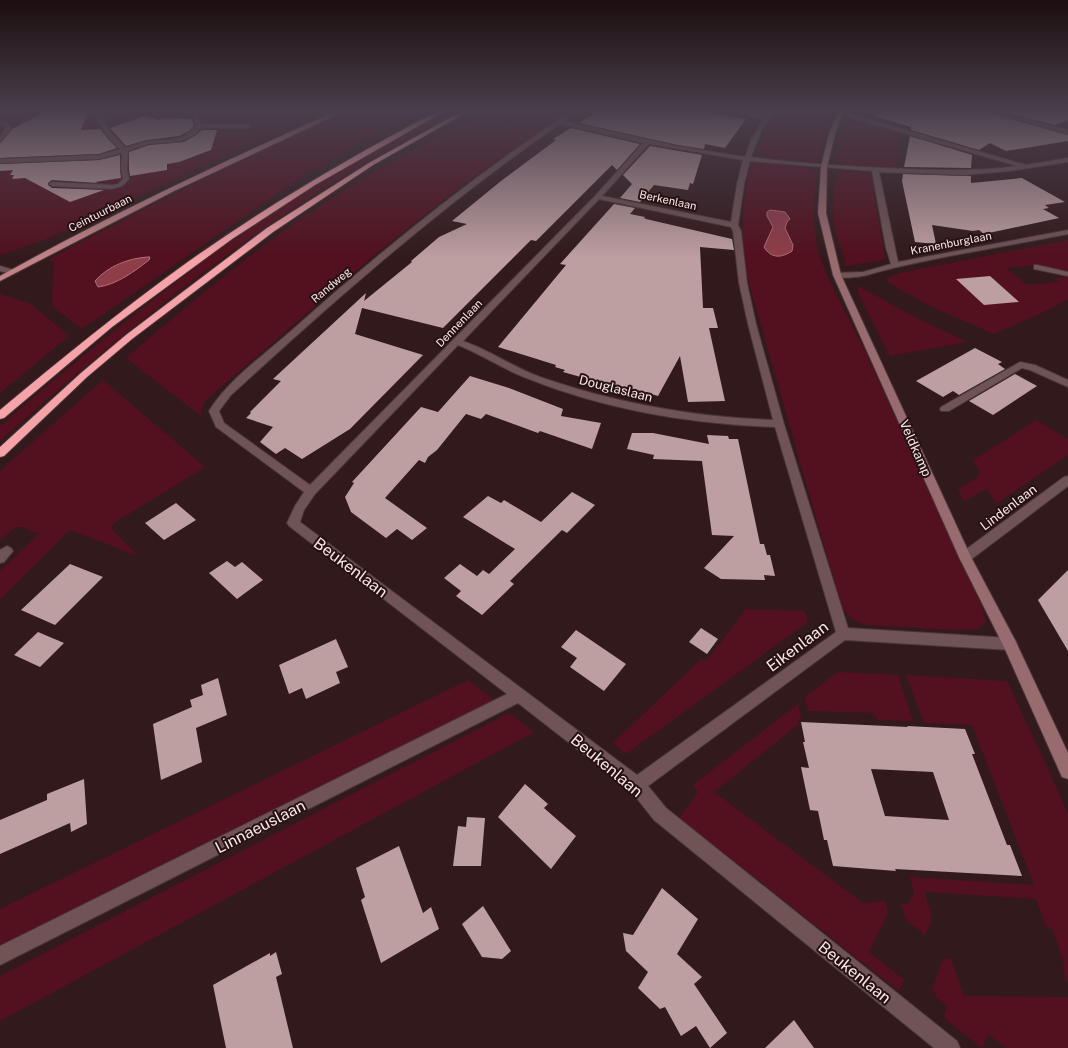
<svg xmlns="http://www.w3.org/2000/svg" width="1068" height="1048" font-family="'Public Sans',sans-serif">
<style>
.green{fill:#53101e;fill-rule:evenodd}
.water{fill:#8f3d48;stroke:#ae7078}
.building{fill:#be9fa1;fill-rule:evenodd}
.lines{fill:none;stroke-linecap:round;stroke-linejoin:round}
.lane-casing{stroke:#493738;stroke-width:2}
.street-casing{stroke:#493738;stroke-width:2}
.secondary-casing{stroke:#493738;stroke-width:2}
.primary-casing{stroke:#493738;stroke-width:2}
.highway-casing{stroke:#493738;stroke-width:2}
.lane{fill:#6f5355;fill-rule:evenodd}
.street{fill:#6f5355;fill-rule:evenodd}
.secondary{fill:#986b6e;fill-rule:evenodd}
.primary{fill:#c08287;fill-rule:evenodd}
.highway{fill:#f6a2a9;fill-rule:evenodd}
.labels{text-anchor:middle;stroke-width:4;stroke-linejoin:round;paint-order:stroke}
.far-street-label{font-size:11px;fill:#f8e7e8;stroke:#271113}
.street-label{font-size:13px;fill:#f8e7e8;stroke:#271113}
.near-street-label{font-size:16px;fill:#f8e7e8;stroke:#271113}
</style>
<rect width="100%" height="100%" fill="#321a1c"/>
<g class="green">
<path d="M0 111H187L194 124C191 128 188 132 183 135 170 142 134 144 118 146L114 152 98 156 64 155 0 159Z"/>
<path d="M194 111H321L47 239 0 255V162L119 158 121 163V180C106 192 69 178 51 183 48 183 45 185 42 186 53 188 65 187 77 188 95 188 117 194 131 179V174L127 167 129 152 145 145 172 143 184 140 198 132H255L263 124 202 125 199 116Z"/>
<path d="M348 111H422L367 139 304 175 82 329 53 307 52 296 54 262 50 261 51 258C149 206 247 156 348 111ZM149 260 123 278 98 287 100 275C118 262 127 261 149 260Z"/>
<path d="M449 111H459C291 196 141 315 0 441V426C106 335 215 246 335 173 372 151 411 131 449 111Z"/>
<path d="M488 111H568L462 185 377 253 207 399 202 407 201 416 126 358C183 309 240 261 302 218 361 178 424 143 488 111Z"/>
<path d="M780 111H833L817 161 806 162 762 156 759 151V147L771 123Z"/>
<path d="M848 120 862 122 899 132 897 168 848 165 838 162C835 154 843 128 848 120Z"/>
<path d="M752 162 805 167 817 171 813 215 818 252 828 278 864 349 981 604 986 623 977 629 955 630 866 625 852 619 842 607 823 542 745 269C741 233 742 197 752 162ZM790 219 787 222 785 228 793 245 777 257 767 253C765 232 772 227 790 219Z"/>
<path d="M839 171 863 173 872 176 873 180 876 208 885 257 883 260 845 266C845 254 838 242 835 230 833 218 832 202 834 189 835 183 838 177 839 171Z"/>
<path d="M1068 240V272L1049 269 1040 265 1006 268 1027 285 1059 282 1055 278 1068 277V299L1048 310 994 334 932 307 889 283 886 279 899 273Z"/>
<path d="M858 286 911 315 967 342 890 356 860 297 857 288Z"/>
<path d="M0 294 31 304 69 336 0 393Z"/>
<path d="M103 380 205 467 114 523 111 528 138 556 70 530 0 599V571L39 534 22 527H16L0 540V471Z"/>
<path d="M1036 420 1068 439V455L996 504 987 489 964 501 958 489 979 476 980 473 974 462 975 459Z"/>
<path d="M746 609 805 611 808 622 626 754 613 743 701 659 707 660Z"/>
<path d="M838 672 898 675 913 721 877 720 874 713 808 711 805 697Z"/>
<path d="M906 675 1007 681 1010 687 1068 813V984L1062 966H1065L1052 928H1047L1036 899 925 892 932 919 925 935 906 920 901 904H908L914 893 910 877 1034 885 972 725 924 723Z"/>
<path d="M468 680 495 701 0 946V909Z"/>
<path d="M798 704 802 719H798L799 724 714 792 863 903 885 901 888 913 869 952 904 980 899 991 679 818 698 792 693 785Z"/>
<path d="M509 713 534 732 0 1021V976Z"/>
<path d="M943 959H951L964 996 1068 997V1048H1006L988 1034 982 1048 944 1018 947 1006 935 996 936 993 932 990Z"/>
</g>
<g class="water">
<path d="M770 210 785 212 790 219 787 222 785 228 793 245 792 251C782 258 771 259 764 247L773 227 767 216V212Z"/>
<path d="M148 257H150L149 260C135 271 116 285 98 287L95 281C108 266 129 258 148 257Z"/>
</g>
<g class="building">
<path d="M47 111H88L81 130 100 129 117 148 99 154 0 158V143L12 129Z"/>
<path d="M598 111H675L686 113 689 111H695L746 119 725 148 705 144 704 149 677 145 579 123Z"/>
<path d="M875 111H983L1068 135V141L1006 151 990 143 979 150 911 130V127L874 116Z"/>
<path d="M1000 111H1068V120L1055 125Z"/>
<path d="M145 116 159 120 161 118 192 119 194 126 189 131 179 136 147 140 126 146 110 128Z"/>
<path d="M571 128 640 144 617 170 612 165 536 241 531 240 443 328 362 308 355 334 423 355 350 429 302 459 285 448 276 454 260 442 273 427 246 418 251 413 250 412 281 381 273 379 366 293 364 301 412 262 411 261 439 237 467 224 452 221 501 181 556 140 553 139Z"/>
<path d="M202 130H217L211 150 179 162 167 164V170L130 176 129 170V152L149 145 184 142 196 135Z"/>
<path d="M910 136 972 155 971 168 904 167Z"/>
<path d="M650 146 702 155 693 184 690 183 688 190 654 185 640 202 620 198 632 184 623 175Z"/>
<path d="M120 155V170L121 178 95 182 98 183 52 180 48 183V185L52 188 104 190 70 202 25 178 12 179 14 175H10L13 170 0 171V164L99 160Z"/>
<path d="M903 174 971 176V183L1022 178 1065 202 1045 205 1049 208 1043 209 1059 218 984 234 979 230 973 231 932 225 936 244 915 242 902 181Z"/>
<path d="M614 204 635 208 630 214 645 217 644 218 646 219 732 239 734 250 700 247 703 308H713L718 328H709L725 401 688 402 680 356 658 396 630 388V389L610 383 609 385 563 372 565 370 555 367 556 365 498 347 566 265 560 264Z"/>
<path d="M990 276 1019 302 984 305 956 279Z"/>
<path d="M975 348 1002 362 998 364 1005 369 959 395 953 391 943 397 916 381Z"/>
<path d="M1015 374 1037 386 993 415 969 401Z"/>
<path d="M470 376 509 388 563 409 561 416 601 423 592 449 540 431 538 433 486 414 481 419 466 414 437 450 428 457 425 463 419 460 385 498 427 528 412 540 397 529 386 538 351 512 345 497 354 483 352 482 421 407 438 412Z"/>
<path d="M632 433H653L709 444 707 435 728 436 729 439H738L760 544H764L767 555H770L775 576 764 575 765 580 721 579 704 568 734 536 712 535 702 461 653 459 654 455 627 449Z"/>
<path d="M572 492 595 505 567 533 562 530 510 581 514 584 482 615 456 596 461 591 444 578 460 564 477 576 483 570 489 574 515 549 463 517 488 496 501 503 504 500 541 522Z"/>
<path d="M176 503 196 520 164 540 145 523Z"/>
<path d="M227 561 235 567 242 562 263 580 237 599 209 573Z"/>
<path d="M70 564 103 577 55 625 21 610Z"/>
<path d="M1068 570V651L1038 600Z"/>
<path d="M701 628 718 639 707 654 689 642Z"/>
<path d="M576 630 626 664 604 691 570 667 577 658 561 647Z"/>
<path d="M38 632 64 643 40 667 14 655Z"/>
<path d="M336 639 348 667 336 672 340 683 306 699 302 688 289 694 279 665Z"/>
<path d="M218 678 227 715 196 728 202 762 161 780 153 724 192 707 190 700 203 695 201 685Z"/>
<path d="M801 722 908 727 907 726 965 729 975 754H972L1007 845H1010L1022 876 895 869 896 871 833 866 827 840H824L818 811 810 810 801 767 809 768 803 742H805ZM871 769 933 772 949 820 885 816Z"/>
<path d="M84 779 87 824 71 832 70 823 0 854V820L47 800V794Z"/>
<path d="M525 784 548 804 544 808 576 836 551 869 498 817Z"/>
<path d="M467 817 485 818 481 866H453L458 826 466 827Z"/>
<path d="M399 846 423 913 431 907 439 929 381 963 361 900 365 897 356 868Z"/>
<path d="M662 888 698 919 677 954 702 977 694 984 727 1033 710 1048 696 1026 681 1036 665 1007 660 1009 638 988 648 972 626 951 623 933 633 935Z"/>
<path d="M483 906 511 951 502 959 482 957 462 924Z"/>
<path d="M276 952 282 974 276 977 293 1048H226L213 985 270 953V956Z"/>
<path d="M794 1020 814 1048H765Z"/>
</g>
<g class="lines">
<defs>
<g id="lane">
<path d="M94 111H100L110 132 126 148C132 145 140 143 147 141 167 138 181 144 196 126L193 118 187 111H193L199 118 201 124H248L251 126 248 128H201C186 146 170 141 149 144 142 146 135 148 128 151L127 170 129 179 122 186 112 189 52 186 49 184 52 182 112 185 118 184 123 179 121 170 122 153 99 159 0 163V159L99 155 120 149C108 140 99 126 94 111Z"/>
<path d="M0 121 8 123 11 129 0 142V136L5 129 4 125H0Z"/>
</g>
<g id="street">
<path d="M571 111H578L564 121 677 146 745 157 751 140 764 118 733 111H745L766 115 769 111H775L762 129 751 157C796 163 840 166 885 168 929 170 973 172 1017 166L838 114V112L840 111 1026 165 1068 158V162L1010 171 964 175 879 172 898 262 1068 230V234C1004 247 937 256 874 273 866 276 839 281 833 275L834 273 863 272 891 264 886 248 872 171 750 161 744 184 738 225 741 231 747 283 756 324 784 424 848 628 1010 638 1015 640 1017 644 1015 648 1010 650 845 640 648 786 666 808 957 1041 960 1048H934L654 820 631 791 518 703 0 965V946L507 694 289 526 287 523 295 506 304 492 216 427 209 411C229 379 263 356 291 331 379 252 473 177 571 111ZM560 124 643 143 595 196 310 485 224 423 219 411 231 395C336 299 443 204 560 124ZM649 144 743 160 737 184 731 222 602 196ZM599 199 731 227 733 231 739 283 748 324 773 420C693 417 615 403 540 377 513 367 489 350 463 341ZM458 345C483 355 504 370 529 379 607 410 691 424 775 427L836 632 637 775 300 522 304 510 315 494Z"/>
<path d="M984 111H994L1068 130V134Z"/>
<path d="M1034 265H1037L1068 272V276L1034 269Z"/>
<path d="M0 266 14 270 15 272 11 274 0 271Z"/>
<path d="M1020 362 1035 365 1068 380V387L1030 370 1022 368 949 411H941L940 409 941 407Z"/>
<path d="M1068 476V486L969 561 965 562 961 561 959 557 961 553 1064 477Z"/>
<path d="M7 546 11 548 13 551 4 562 0 563V550Z"/>
</g>
<path id="secondary" d="M838 111H844L835 134 827 167 826 213 841 275 971 557 1015 640 1068 753V779L1062 777 1004 647 959 557 833 275 818 213 821 167 829 134Z"/>
<path id="primary" d="M337 111H345L172 192 0 281V276C110 215 222 162 337 111Z"/>
<g id="highway">
<path d="M438 111H445L315 185 232 239 112 327 4 418 0 419V410C60 360 121 310 185 264 265 207 350 157 438 111Z"/>
<path d="M462 111H469L373 165 273 232 132 339 87 377 4 456 0 457V447L81 373 126 335 267 228 369 163Z"/>
</g>
</defs>
<use href="#lane" class="lane-casing"/>
<use href="#street" class="street-casing"/>
<use href="#secondary" class="secondary-casing"/>
<use href="#primary" class="primary-casing"/>
<use href="#highway" class="highway-casing"/>
<use href="#lane" class="lane"/>
<use href="#street" class="street"/>
<use href="#secondary" class="secondary"/>
<use href="#primary" class="primary"/>
<use href="#highway" class="highway"/>
</g>
<linearGradient id="sky" x2="0" y2="1"><stop stop-color="#1c0e0f"/><stop offset="0.43" stop-color="#493e4b"/><stop offset="1" stop-color="#493e4b" stop-opacity="0"/></linearGradient>
<rect width="1068" height="258" fill="url(#sky)"/>
<g class="labels">
<g class="far-street-label">
<text transform="translate(668 200) rotate(12)" y="4">Berkenlaan</text>
<text transform="translate(100 213) rotate(-27)" y="4">Ceintuurbaan</text>
<text transform="translate(951 243) rotate(-11)" y="4">Kranenburglaan</text>
<text transform="translate(331 285) rotate(-40)" y="4">Randweg</text>
<text transform="translate(459 323) rotate(-46)" y="4">Dennenlaan</text>
</g>
<g class="street-label">
<text transform="translate(616 388) rotate(14)" y="5">Douglaslaan</text>
<text transform="translate(916 448) rotate(66)" y="5">Veldkamp</text>
<text transform="translate(1008 507) rotate(-37)" y="5">Lindenlaan</text>
</g>
<g class="near-street-label">
<text transform="translate(351 567) rotate(37)" y="6">Beukenlaan</text>
<text transform="translate(797 646) rotate(-37)" y="6">Eikenlaan</text>
<text transform="translate(607 765) rotate(40)" y="6">Beukenlaan</text>
<text transform="translate(260 826) rotate(-27)" y="6">Linnaeuslaan</text>
<text transform="translate(855 972) rotate(39)" y="6">Beukenlaan</text>
</g>
</g>
</svg>
